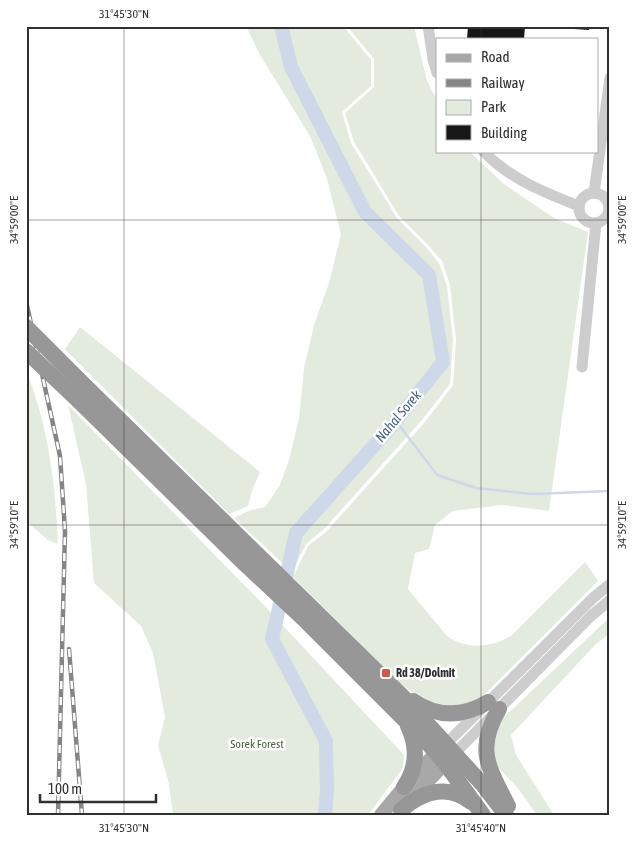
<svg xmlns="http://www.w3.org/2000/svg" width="636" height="841" font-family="'Asap Condensed',sans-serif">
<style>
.green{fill:#e3ebdf}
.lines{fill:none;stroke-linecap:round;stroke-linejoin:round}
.stream{stroke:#ced8e8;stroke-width:2.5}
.river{stroke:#ced8e8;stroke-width:14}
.building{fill:#171717}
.minor{stroke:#cdcdcd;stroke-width:11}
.major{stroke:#a8a8a8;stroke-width:14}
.highway{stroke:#979797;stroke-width:16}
.rail-casing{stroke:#858585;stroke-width:4.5}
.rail{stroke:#fff;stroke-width:2.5;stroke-dasharray:8;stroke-linecap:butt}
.highway-bridge{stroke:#979797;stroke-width:16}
.ticks{fill:none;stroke:#303030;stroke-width:1;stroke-opacity:0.45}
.poi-dot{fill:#d05c48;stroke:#fff;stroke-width:2}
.labels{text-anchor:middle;stroke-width:5;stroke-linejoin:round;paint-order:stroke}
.poi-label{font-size:12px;font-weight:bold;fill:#303030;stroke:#fff;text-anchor:start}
.park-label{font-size:12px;fill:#4b6642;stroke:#fff}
.water-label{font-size:14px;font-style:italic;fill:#476188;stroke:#fff}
.neatline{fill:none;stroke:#303030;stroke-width:2}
.ticks-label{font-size:12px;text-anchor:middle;fill:#303030}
</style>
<rect width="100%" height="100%" fill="#fff"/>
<g class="green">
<path d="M246 26H343L371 60V86L342 112 351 143 397 218 426 247 439 263 447 286 453 340 450 384 422 420 324 529 306 544 292 572 234 518 248 511 265 507 280 485 289 460 299 419 304 368 314 325 329 283 341 234 327 179 310 136 260 55Z"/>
<path d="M347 26H414L427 81 437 100V151H469L504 184 554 218 588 232 549 511 503 505 453 511 435 525 429 549 415 553 408 589 447 636C466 650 492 648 512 635L585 562 598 581 485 694 474 701 463 705 438 707 421 698 402 685 293 577 308 546 326 532 425 422 453 385 456 340 450 285 442 261 428 245 399 216 354 142 345 113 374 87V59Z"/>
<path d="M80 327 260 472 252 491 248 506 229 514 65 349Z"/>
<path d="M26 370C49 429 55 482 58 544L48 540 26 521Z"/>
<path d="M68 405 260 601 404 755 403 768 368 815H173L169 784 158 745 165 717 153 653 141 626 94 583 86 484Z"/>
<path d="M610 617V633L595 645 511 735 516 755 554 815H537L517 787 493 762 496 729 505 716Z"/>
</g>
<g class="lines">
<path class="stream" d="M396 421 437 475 476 488 532 494 610 491"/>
<path class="river" d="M281 26 291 67 365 212 429 275 443 362 396 421 296 533 272 639 326 741 327 790 325 815"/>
</g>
<g class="building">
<path d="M468 26H525L524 39H467Z"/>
<path d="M559 26H590L589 30 559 28Z"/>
</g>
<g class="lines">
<g class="minor">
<path d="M428 26 433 59 437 73"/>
<path d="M483 151C510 179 543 192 579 206"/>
<path d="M594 193 610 78"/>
<circle cx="594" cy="208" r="15"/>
<path d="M582 367 596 223"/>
<path d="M446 744 593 598 610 584"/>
<path d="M454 754 591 616 610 600"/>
</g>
<g class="major">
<path d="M407 803 453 755"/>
<path d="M381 815 409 781 443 746"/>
</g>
<g class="highway">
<path d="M78 379 405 699 483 785 506 815"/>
<path d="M79 401 245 564 307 622 426 741 445 763 483 815"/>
<path d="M413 701C438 718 463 717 488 702"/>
<path d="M499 709C475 750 489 768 508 806"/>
<path d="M404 787C417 768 418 747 408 726"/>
<path d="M401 810C422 792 447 783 471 802"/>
</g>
<defs>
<g id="rail">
<path d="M26 301 60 456 65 531 58 815"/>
<path d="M69 649 82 815"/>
</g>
</defs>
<use href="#rail" class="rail-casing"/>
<use href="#rail" class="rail"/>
<g class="highway-bridge">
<path d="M26 327 78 379"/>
<path d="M26 351 79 401"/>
</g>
</g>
<path class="ticks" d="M124 26V815M481 26V39M481 151V815M26 220H610M26 525H610"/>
<rect class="poi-dot" x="381" y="668" width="10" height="10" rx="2.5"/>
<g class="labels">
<g class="poi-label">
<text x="396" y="677">Rd 38/Dolmit</text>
</g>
<g class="park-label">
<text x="257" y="748">Sorek Forest</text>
</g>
<g class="water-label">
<text transform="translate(398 416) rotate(-50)" y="5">Nahal Sorek</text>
</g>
</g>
<rect width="636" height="841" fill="none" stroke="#ffffff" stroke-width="55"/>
<rect x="436" y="38" width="162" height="115" fill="#ffffff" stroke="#acacac"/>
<rect x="446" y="54" width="25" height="8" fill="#a8a8a8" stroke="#acacac"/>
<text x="481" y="62" font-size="15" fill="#303030">Road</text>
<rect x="446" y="79" width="25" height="8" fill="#858585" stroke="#acacac"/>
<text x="481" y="88" font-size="15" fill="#303030">Railway</text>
<rect x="446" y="100" width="25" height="15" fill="#e3ebdf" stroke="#acacac"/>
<text x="481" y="112" font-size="15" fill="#303030">Park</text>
<rect x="446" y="125" width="25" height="15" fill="#171717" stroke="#acacac"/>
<text x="481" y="138" font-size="15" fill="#303030">Building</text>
<path d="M40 794v8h116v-8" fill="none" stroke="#303030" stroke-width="2.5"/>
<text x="48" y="794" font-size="15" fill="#303030" stroke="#ffffff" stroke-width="4" paint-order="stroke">100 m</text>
<rect x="28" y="28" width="580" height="786" class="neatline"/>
<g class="ticks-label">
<text x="124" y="18">31°45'30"N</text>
<text transform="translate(622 220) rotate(-90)" y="4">34°59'00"E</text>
<text transform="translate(14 220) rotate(-90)" y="4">34°59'00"E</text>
<text transform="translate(622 525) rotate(-90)" y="4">34°59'10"E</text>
<text transform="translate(14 525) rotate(-90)" y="4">34°59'10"E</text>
<text x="124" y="832">31°45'30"N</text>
<text x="481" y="832">31°45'40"N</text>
</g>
</svg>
